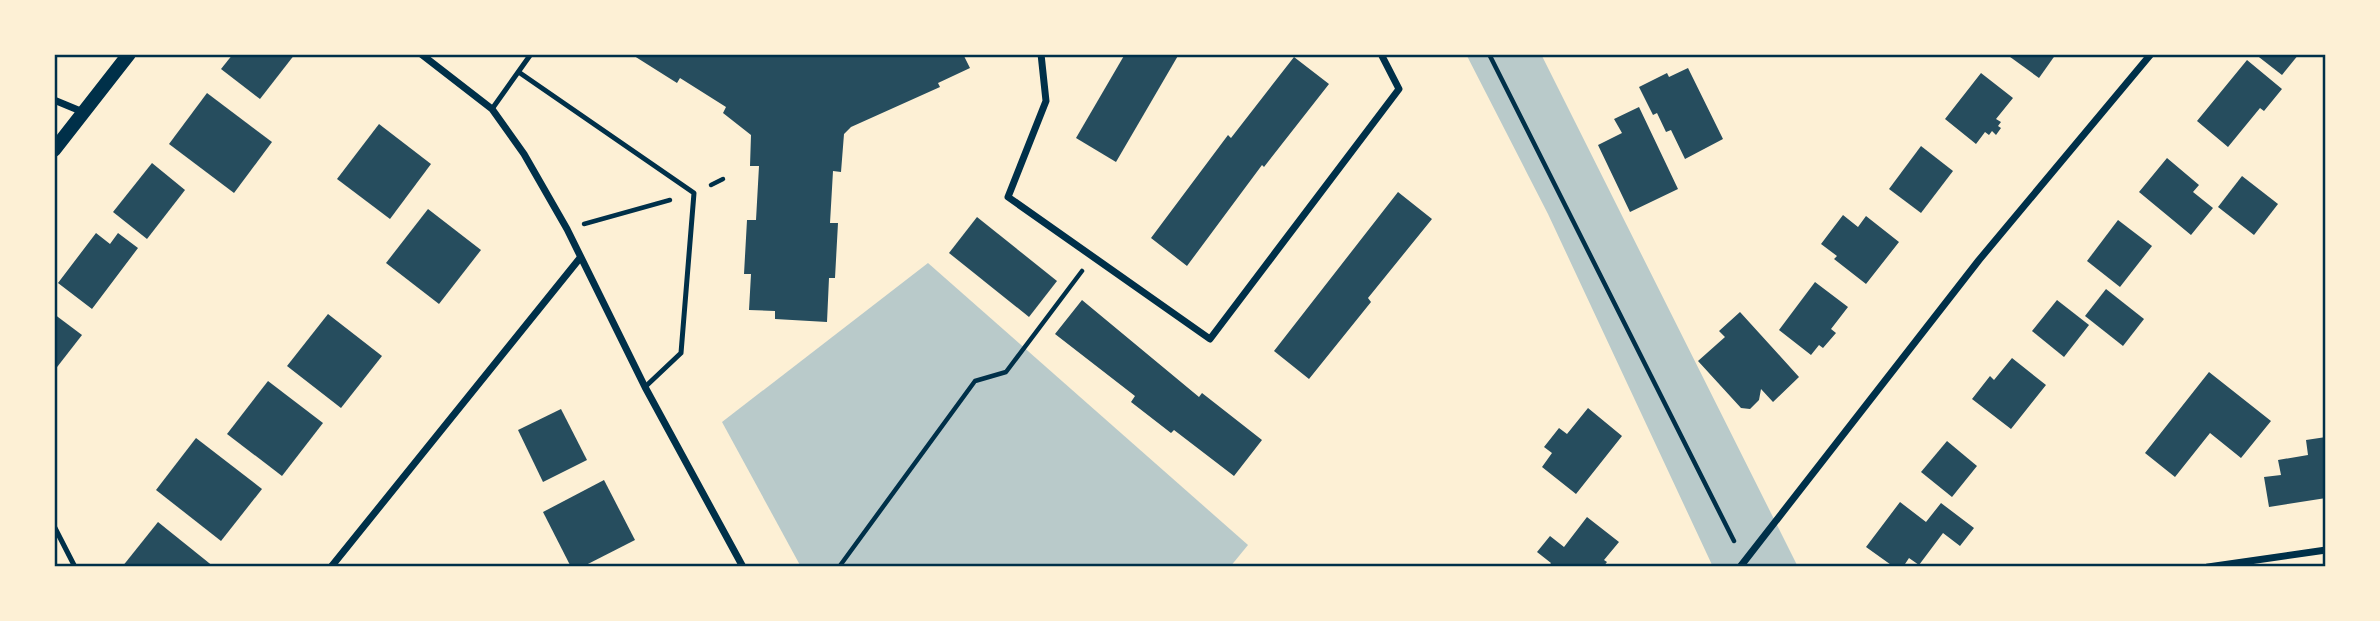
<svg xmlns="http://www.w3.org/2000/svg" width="2380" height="621" font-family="'Archivo Narrow',sans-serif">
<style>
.green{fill:#b9caca}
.building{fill:#264d5e}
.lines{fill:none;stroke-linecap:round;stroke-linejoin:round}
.path{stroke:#003049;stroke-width:4.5}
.service{stroke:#003049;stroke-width:5}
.minor{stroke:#003049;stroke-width:7}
.secondary{stroke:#003049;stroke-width:14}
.neatline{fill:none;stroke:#003049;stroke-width:2.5}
</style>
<rect width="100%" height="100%" fill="#fdf0d5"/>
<g class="green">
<path d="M1466 54H1541L1798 567H1713L1548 214Z"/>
<path d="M928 263 1248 545 1230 567H801L722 422Z"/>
</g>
<g class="building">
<path d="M233 54H295L260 99 221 69Z"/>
<path d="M631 54H963L970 68 938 83 940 87 851 127 844 134 841 172 833 171 830 223H838L835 278H829L827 322 775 319V311L749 310 751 274H744L747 220H756L759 166H750L751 135 723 113 726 107 680 78 677 83Z"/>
<path d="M1125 54H1179L1116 162 1076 138Z"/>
<path d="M2006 54H2056L2039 78Z"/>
<path d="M2255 54H2299L2282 75Z"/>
<path d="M1294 57 1329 84 1264 167 1262 165 1187 266 1151 238 1228 135 1231 138Z"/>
<path d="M2247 60 2282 89 2264 111 2260 108 2228 147 2197 121Z"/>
<path d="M1688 68 1723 139 1685 159 1671 130 1666 132 1657 113 1653 115 1639 87 1667 73 1669 77Z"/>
<path d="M1981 73 2013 98 1996 119 2001 122 1998 126 2001 128 1996 135 1992 131 1989 135 1985 132 1976 144 1945 119Z"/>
<path d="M207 93 272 142 234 193 169 144Z"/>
<path d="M1639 107 1678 189 1630 212 1598 145 1622 133 1614 119Z"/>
<path d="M379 124 431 164 390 219 337 179Z"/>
<path d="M1921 146 1953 171 1921 213 1889 189Z"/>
<path d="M2167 158 2199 185 2193 192 2213 208 2191 235 2139 192Z"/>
<path d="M152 163 185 190 147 239 113 212Z"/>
<path d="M2242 176 2278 204 2254 235 2218 207Z"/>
<path d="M1398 192 1432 219 1368 298 1371 302 1309 379 1274 351Z"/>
<path d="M428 209 481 250 439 304 386 263Z"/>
<path d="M1843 215 1858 227 1866 216 1899 242 1866 284 1834 259 1837 256 1821 244Z"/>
<path d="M977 217 1057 281 1029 317 949 253Z"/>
<path d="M2118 220 2152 246 2120 287 2087 261Z"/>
<path d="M96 233 110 244 118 233 138 248 92 309 58 283Z"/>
<path d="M1815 282 1848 307 1831 329 1836 333 1823 348 1819 345 1811 355 1779 330Z"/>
<path d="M2106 289 2144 319 2123 346 2085 316Z"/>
<path d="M1082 300 1199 397 1202 393 1262 440 1234 476 1174 430 1171 433 1131 402 1135 396 1055 334Z"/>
<path d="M2057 300 2089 325 2064 357 2032 331Z"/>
<path d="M1740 312 1799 377 1773 402 1761 389 1759 400 1750 409 1741 408 1698 361 1725 337 1719 331Z"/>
<path d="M54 314 82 335 54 371Z"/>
<path d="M328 314 382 356 341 408 287 366Z"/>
<path d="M2012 358 2046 385 2011 429 1972 399 1990 376 1994 380Z"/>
<path d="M2209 372 2271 421 2241 458 2210 433 2175 477 2145 453Z"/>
<path d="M268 381 323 423 282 476 227 434Z"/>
<path d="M1588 408 1622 436 1576 494 1542 467 1552 453 1544 447 1559 428 1567 434Z"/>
<path d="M561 409 587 460 543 482 518 430Z"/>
<path d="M2326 437V498L2269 507 2264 477 2281 475 2278 460 2308 455 2306 440Z"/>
<path d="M196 438 262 489 221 541 156 490Z"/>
<path d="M1947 441 1977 466 1952 497 1921 472Z"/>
<path d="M604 480 635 540 582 567H571L543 512Z"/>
<path d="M1900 502 1926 522 1941 503 1974 528 1960 546 1943 533 1919 565 1909 558 1903 567H1894L1866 547Z"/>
<path d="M1587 517 1619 542 1604 560 1607 562 1603 567H1548L1551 563 1537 552 1550 536 1564 547Z"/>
<path d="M158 522 214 567H122Z"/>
</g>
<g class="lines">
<g class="path">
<path d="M1489 54 1734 541"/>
<path d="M711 185 723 179"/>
<path d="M584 224 670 200"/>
<path d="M839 567 975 381 1006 372 1082 271"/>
</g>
<g class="service">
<path d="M520 73 694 193 681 353 645 387"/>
<path d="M492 109 531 54"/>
<path d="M54 526 75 567"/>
</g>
<g class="minor">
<path d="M421 54 492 109 524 154 567 229 645 387 743 567"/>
<path d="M1041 54 1046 101 1008 197 1210 339 1399 89 1381 54"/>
<path d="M54 100 83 112"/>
<path d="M331 567 580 258"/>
<path d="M1740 567 1979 260 2151 54"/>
<path d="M2208 567 2326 550"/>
</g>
<path class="secondary" d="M54 150 129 54"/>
</g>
<rect width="2380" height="621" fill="none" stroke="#fdf0d5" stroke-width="112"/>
<rect x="56" y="56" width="2268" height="509" class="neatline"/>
</svg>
